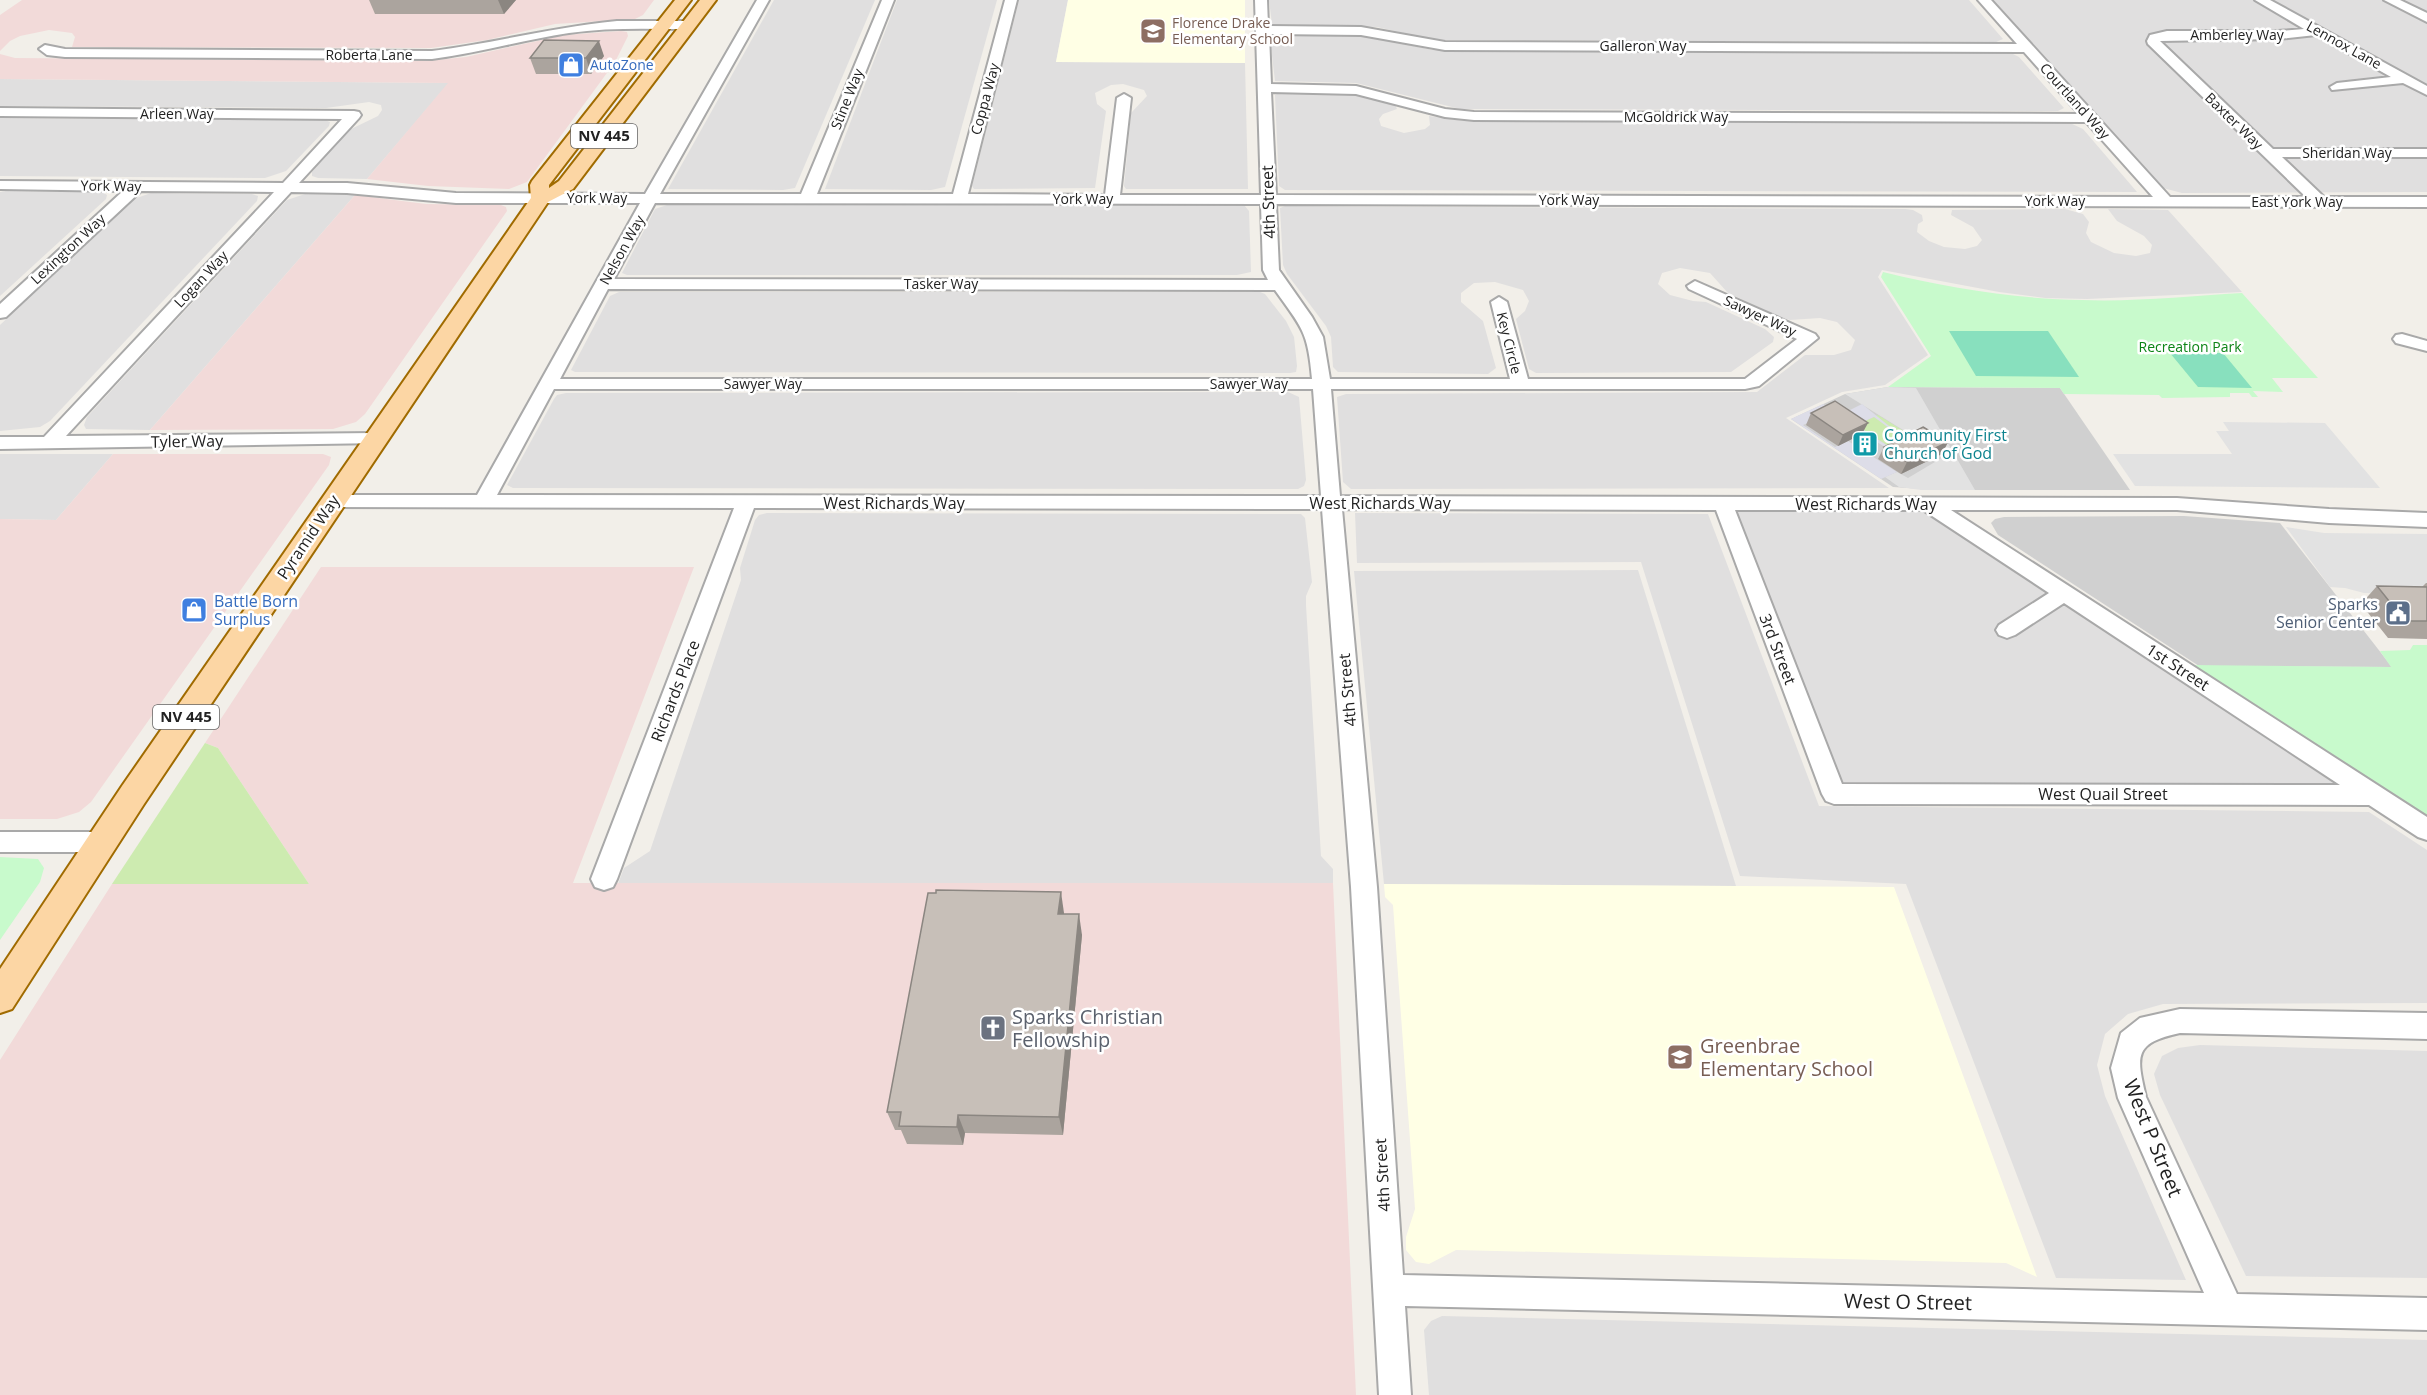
<svg xmlns="http://www.w3.org/2000/svg" width="2427" height="1395" font-family="'Open Sans',sans-serif">
<style>
.residential{fill:#e0dfdf}
.commercial{fill:#f2dad9}
.education{fill:#ffffe5}
.religious{fill:#d0d0d0}
.grass{fill:#cdebb0}
.park{fill:#c8facc}
.pitch{fill:#88e0be}
.parking{fill:#e2e2e2}
.plaza{fill:#dddde8;fill-rule:evenodd}
.lines{fill:none;stroke-linecap:round;stroke-linejoin:round}
.minor-casing{stroke:#a9a9a9;stroke-width:4}
.major-casing{stroke:#a06b00;stroke-width:4}
.minor{fill:#fff;fill-rule:evenodd}
.major{fill:#fcd6a4;fill-rule:evenodd}
.wall{fill:#aba49e}
.shaded-wall{fill:#8b8681}
.building{fill:#c7bfb8;stroke:#8b8681;stroke-width:1.5}
.labels{text-anchor:middle;stroke-width:5;stroke-linejoin:round;paint-order:stroke}
.far-education-label{font-size:14px;fill:#785e54;stroke:#fff;text-anchor:start}
.far-street-label{font-size:14px;fill:#222;stroke:#fff}
.far-shop-label{font-size:14px;fill:#366cbe;stroke:#fff;text-anchor:start}
.far-park-label{font-size:14px;fill:#0c8416;stroke:#fff}
.shield{fill:#fff;stroke:#646464;stroke-width:1.5}
.shield-label{font-size:15px;font-weight:bold;fill:#222}
.street-label{font-size:16px;fill:#222;stroke:#fff}
.culture-label{font-size:16px;fill:#0d838f;stroke:#fff;text-anchor:start}
.shop-label{font-size:16px;fill:#366cbe;stroke:#fff;text-anchor:start}
.service-label{font-size:16px;fill:#4e5e75;stroke:#fff;text-anchor:end}
.near-worship-label{font-size:20px;fill:#5b616d;stroke:#fff;text-anchor:start}
.near-education-label{font-size:20px;fill:#785e54;stroke:#fff;text-anchor:start}
.near-street-label{font-size:20px;fill:#222;stroke:#fff}
</style>
<rect width="100%" height="100%" fill="#f2efe9"/>
<g class="residential">
<path d="M774 0H875L795 188 783 190 668 189Z"/>
<path d="M897 0H997L945 187 931 190 825 189Z"/>
<path d="M1019 0H1068L1056 62 1245 63 1248 189H1126L1124 186 1131 113 1147 96 1144 90 1123 84 1111 85 1095 93 1097 104 1106 111 1095 188 974 189 972 186Z"/>
<path d="M1269 0H1969L2003 39 1996 42 1434 40 1377 27 1272 24Z"/>
<path d="M1993 0H2427V192L2182 193 2163 188Z"/>
<path d="M1277 35 1365 36 1433 50 2009 52 2019 57 2064 108 2058 111 1460 109 1356 83 1275 81 1270 39Z"/>
<path d="M0 79 449 83 367 179 318 178 312 176V172L347 131 378 116 382 110 381 105 369 102 326 108 0 106Z"/>
<path d="M1279 93 1354 95 1395 105 1397 109 1383 114 1379 119 1381 126 1404 133 1425 129 1430 125 1429 116 1465 121 2070 123 2083 129 2137 192 1285 190 1279 186 1275 95Z"/>
<path d="M0 118 325 120 330 122 329 126 286 171 265 178 0 176Z"/>
<path d="M6 191 102 192 107 195 106 199 0 296V192Z"/>
<path d="M151 193 252 194 258 196 257 201 50 421 40 427 0 431V325L134 199Z"/>
<path d="M305 194 355 195 150 430 86 429 84 425 87 417 287 200Z"/>
<path d="M667 205H1244L1249 211 1251 272 1237 275H627L622 273 655 209Z"/>
<path d="M1285 206 1905 209 1913 210 1922 215 1923 221 1918 224 1917 232 1929 241 1944 247 1965 249 1977 246 1982 240 1973 227 1951 215 1952 210 2065 209 2083 214 2089 222 2086 233 2091 242 2114 253 2136 256 2150 253 2152 245 2144 236 2117 221 2108 209 2168 210 2242 292 2087 299 2045 298 1999 292 1882 270 1878 277 1928 355 1885 385 1842 392 1786 418 1889 488 1351 489 1343 482 1337 397 1346 394 1757 392 1805 355H1834L1851 350 1855 340 1837 322 1820 318 1790 320 1782 318 1728 293 1710 273 1680 268 1662 273 1658 284 1670 295 1693 301 1706 302 1765 329 1774 337 1773 342 1731 372 1536 373 1529 369 1516 319 1525 311 1529 301 1523 290 1495 282 1474 283 1461 293V302L1483 321 1496 368 1488 374 1338 372 1333 367 1331 337 1326 326 1287 274 1283 265 1280 208Z"/>
<path d="M619 292H1260L1265 294 1286 321 1294 337 1297 366 1296 372 1290 373 575 372 571 370 610 296Z"/>
<path d="M1288 392 1299 397 1306 480 1304 486 1298 489 513 488 507 485 554 399 557 395 566 393Z"/>
<path d="M0 454H113L56 520 0 519Z"/>
<path d="M1734 509 1927 510 2347 787 1840 783Z"/>
<path d="M767 513 1301 514 1305 518 1312 582 1306 596V605L1321 856 1333 869V883L618 884 624 868 650 851 741 580 740 568 755 520 759 515Z"/>
<path d="M1355 513 1708 514 1819 806 2369 812 2427 850V1003L2163 1004 2128 1014 2105 1034 2097 1065 2105 1096 2186 1280 2056 1278 1906 884 1740 876 1641 562 1357 563Z"/>
<path d="M1638 570 1736 886 1384 884 1354 571Z"/>
<path d="M2200 1045 2427 1051V1278L2246 1276 2160 1095 2154 1074 2162 1056 2178 1048Z"/>
<path d="M1442 1316 2427 1340V1395H1429L1424 1330 1431 1321Z"/>
</g>
<g class="commercial">
<path d="M22 0H654L643 15 635 19 555 24 487 40 431 48 72 47 75 37 72 33 49 30 20 36 10 41 0 51V15Z"/>
<path d="M621 31 627 32 628 36 615 62 527 182 509 189 428 186 367 179 448 83 0 79V54L15 58 427 61 466 57 564 35Z"/>
<path d="M355 195 426 204 501 205 506 207 507 211 365 414 356 422 333 429 150 430Z"/>
<path d="M113 454H323L331 457 329 465 91 802 79 812 57 819H0V519L56 520Z"/>
<path d="M321 567H694L573 883H1333L1356 1395H0V1060L112 884H309L218 748 205 743Z"/>
</g>
<g class="education">
<path d="M1068 0H1245V63L1056 62Z"/>
<path d="M1384 884 1894 887 2037 1277 2006 1263 1456 1250 1429 1264 1416 1262 1406 1250V1237L1415 1209 1393 905 1385 897Z"/>
</g>
<g class="religious">
<path d="M1888 387 2060 388 2130 490H1938L1893 487 1791 419 1845 394Z"/>
<path d="M2184 516 2280 523 2392 667 2199 666 1998 535 1991 523 1995 519 2004 517Z"/>
</g>
<g class="grass">
<path d="M1878 415 1915 438 1910 439 1889 426 1910 440 1888 446 1856 425 1874 417 1885 423 1875 416Z"/>
<path d="M205 743 218 748 309 884H112Z"/>
</g>
<g class="park">
<path d="M1883 272C1948 288 2016 299 2082 300 2135 302 2189 296 2242 293L2318 378H2272L2283 392 2253 391 2258 397H2252L2249 393H2230V397L2162 398 2159 395 2064 394 2060 388 1888 387 1931 356 1881 277Z"/>
<path d="M2413 645H2427V818L2191 665 2391 667 2380 651 2410 650Z"/>
<path d="M0 857 38 859 44 868 40 882 0 940Z"/>
</g>
<g class="pitch">
<path d="M1949 331H2048L2079 377 1976 376Z"/>
<path d="M2170 353H2223L2252 388 2198 387Z"/>
</g>
<g class="parking">
<path d="M1888 387 1916 388 1975 490H1921L1899 487 1885 477 1897 472 1908 478 1945 456 1845 394Z"/>
<path d="M2223 422 2325 423 2380 488 2135 486 2113 454H2232L2216 431H2229Z"/>
<path d="M2286 527 2324 533 2427 534V594L2364 593 2345 588 2330 587Z"/>
</g>
<path class="plaza" d="M1823 404 1840 415 1862 404 1894 430 1910 439 1893 452 1830 413 1803 425 1835 447 1848 441 1897 472 1881 479 1791 419ZM1874 417 1893 431 1908 439 1888 446 1856 425Z"/>
<g class="lines">
<defs>
<g id="minor">
<path d="M757 0H769L660 194H801L882 0H894L817 194H953L1005 0H1017L968 194 1105 195 1117 98 1124 94 1131 98 1120 195H1261L1255 0H1267L1268 26 1361 27 1445 42 2017 44 1978 0H1991L2170 197H2306L2148 44 2147 41 2150 35 2167 31H2278L2304 29 2255 0H2270L2427 86V95L2403 83 2332 90 2330 87 2337 83 2391 77 2316 35 2278 39 2160 41 2273 149H2427V157H2282L2324 197H2427V207L1276 204 1279 270 1312 317 1323 337 1330 379H1510L1491 302 1499 297 1507 302 1528 379H1745L1797 339 1689 289 1687 286 1695 281 1815 334 1818 338 1759 386 1745 389H1331L1340 496 2177 498 2329 509 2427 513V527L2329 523 2177 510H1951L2427 817V840L2418 837 2369 805 1834 804 1826 801 1822 794 1716 510 1342 509 1377 887 1403 1275 2204 1293 2118 1098 2111 1068 2121 1033 2140 1018 2180 1009 2427 1013V1039L2180 1033C2134 1043 2136 1055 2146 1097L2237 1294 2427 1298V1330L1405 1306 1411 1395H1379L1351 887 1322 509 754 508 617 879 613 887 604 890 595 887 591 879 734 508 333 507 326 506 323 501 326 496 333 495H477L640 203H456L347 193 291 192 66 436 375 433 382 435 384 439 382 443 0 449V437H44L274 192 141 191 6 317 0 318V304L123 191 0 189V181L283 183 342 119 0 116V108L354 111 359 112 361 115 359 118 299 183H347L456 193 645 194ZM1269 34 1361 35 1445 50 2024 52 2079 114 1474 112 1445 109 1356 86 1271 84ZM1271 92 1356 94 1445 117 1474 120 2086 122 2153 197 1276 195ZM655 203 1261 204 1263 270 1268 280 614 279ZM608 289 1275 290C1302 328 1308 331 1312 379H560ZM554 389H1313L1321 496 497 495ZM1735 510H1923L2049 593 1999 625 1996 630 1999 635 2007 638 2015 635 2064 603 2340 785 1842 784Z"/>
<path d="M2384 0H2400L2427 13V22Z"/>
<path d="M617 21H690L696 25 690 29C650 29 609 27 569 33 523 40 478 53 432 59L65 57 47 55 39 49 45 45 65 49 432 51C494 43 554 27 617 21Z"/>
<path d="M2402 334 2427 341V351L2396 343 2393 339 2396 335Z"/>
<path d="M0 832H102L111 835 114 842 111 849 102 852H0Z"/>
</g>
<path id="major" d="M675 0H691L549 185V188L559 181 700 0H716L573 189 548 202 144 804 12 1009 0 1013V969L122 786 531 198 530 185 532 181Z"/>
</defs>
<use href="#minor" class="minor-casing"/>
<use href="#major" class="major-casing"/>
<use href="#minor" class="minor"/>
<use href="#major" class="major"/>
</g>
<g class="wall">
<path d="M369 0H516L504 14H375Z"/>
<path d="M604 56 591 74H536L530 58Z"/>
<path d="M1811 413 1862 434 1838 446 1806 425Z"/>
<path d="M1948 442 1942 454 1901 474 1878 459 1884 447Z"/>
<path d="M2426 583H2427V639L2388 638 2361 604 2377 586 2422 587Z"/>
<path d="M1064 914 1082 935 1063 1135 965 1133 963 1145 907 1144 901 1130H895L887 1112Z"/>
</g>
<g class="shaded-wall">
<path d="M498 0H516L504 14Z"/>
<path d="M599 41 604 56 591 74 586 58Z"/>
<path d="M1868 423 1862 434 1838 446 1843 435Z"/>
<path d="M1948 442 1942 454 1901 474 1907 462Z"/>
<path d="M1061 892 1064 913 1062 935 1058 914Z"/>
<path d="M1079 914 1082 935 1063 1135 1059 1117Z"/>
<path d="M958 1115 965 1133 963 1145 957 1127Z"/>
</g>
<g class="building">
<path d="M544 40 599 41 586 58H530Z"/>
<path d="M1835 401 1868 423 1843 435 1811 413Z"/>
<path d="M1923 427 1948 442 1907 462 1884 447Z"/>
<path d="M2377 586 2427 587V621H2405Z"/>
<path d="M936 890 1061 892 1058 914H1079L1059 1117 958 1115 957 1127 899 1126 901 1112H887L928 893H936Z"/>
</g>
<defs>
<symbol id="school-square" viewBox="-11 -11 22 22"><rect x="-9" y="-9" width="18" height="18" rx="4" fill="#8d6e63" stroke="#fff"/><path d="M0-5L7-2L0 1L-7-2ZM-4 1L0 2.5L4 1V4Q0 6-4 4Z" fill="#fff"/></symbol>
<symbol id="shop-square" viewBox="-11 -11 22 22"><rect x="-9" y="-9" width="18" height="18" rx="4" fill="#3f7fe0" stroke="#fff"/><path d="M-5-2.5h2.3a2.7 3.5 0 0 1 5.4 0H5L5.5 6h-11ZM-1.5-2.5h3a1.5 2.3 0 0 0-3 0Z" fill="#fff"/></symbol>
<symbol id="building-square" viewBox="-11 -11 22 22"><rect x="-9" y="-9" width="18" height="18" rx="4" fill="#0f9aa8" stroke="#fff"/><path d="M-4-6H4V6H1V3H-1V6H-4ZM-2.5-4.3h1.7v1.8h-1.7ZM.8-4.3h1.7v1.8H.8ZM-2.5-1h1.7V.8h-1.7ZM.8-1h1.7V.8H.8Z" fill="#fff"/></symbol>
<symbol id="civic-square" viewBox="-11 -11 22 22"><rect x="-9" y="-9" width="18" height="18" rx="4" fill="#5c6f8a" stroke="#fff"/><path d="M-.6-6.5H3V-4.5H.6V-3L4-1V1h2V6H-6V1h2V-1L-.6-3ZM-1.2 2.5V6h2.4V2.5Z" fill="#fff"/></symbol>
<symbol id="church-square" viewBox="-11 -11 22 22"><rect x="-9" y="-9" width="18" height="18" rx="4" fill="#6b7280" stroke="#fff"/><path d="M-1.2-6h2.4v3.5h3.3v2.4h-3.3V6h-2.4V-.1h-3.3v-2.4h3.3Z" fill="#fff"/></symbol>
</defs>
<g fill-rule="evenodd">
<use href="#school-square" x="1138" y="16" width="30" height="30"/>
<use href="#shop-square" x="556" y="50" width="30" height="30"/>
<use href="#building-square" x="1850" y="429" width="30" height="30"/>
<use href="#shop-square" x="179" y="595" width="30" height="30"/>
<use href="#civic-square" x="2383" y="598" width="30" height="30"/>
<use href="#church-square" x="978" y="1013" width="30" height="30"/>
<use href="#school-square" x="1665" y="1042" width="30" height="30"/>
</g>
<g class="labels">
<g class="far-education-label">
<text x="1172" y="28">Florence Drake<tspan x="1172" dy="16">Elementary School</tspan></text>
</g>
<g class="far-street-label">
<text x="2237" y="40">Amberley Way</text>
<text transform="translate(2344 45) rotate(29)" y="5">Lennox Lane</text>
<text x="1643" y="51">Galleron Way</text>
<text x="369" y="60">Roberta Lane</text>
<text transform="translate(847 99) rotate(-68)" y="5">Stine Way</text>
<text transform="translate(985 99) rotate(-75)" y="5">Coppa Way</text>
<text transform="translate(2075 101) rotate(48)" y="5">Courtland Way</text>
<text x="177" y="119">Arleen Way</text>
<text x="1676" y="122">McGoldrick Way</text>
<text transform="translate(2234 121) rotate(44)" y="5">Baxter Way</text>
<text x="2347" y="158">Sheridan Way</text>
<text transform="translate(111 186) rotate(1)" y="5">York Way</text>
<text x="597" y="203">York Way</text>
<text x="1083" y="204">York Way</text>
<text x="1569" y="205">York Way</text>
<text x="2055" y="206">York Way</text>
<text x="2297" y="207">East York Way</text>
<text transform="translate(68 249) rotate(-43)" y="5">Lexington Way</text>
<text transform="translate(622 250) rotate(-61)" y="5">Nelson Way</text>
<text transform="translate(201 279) rotate(-47)" y="5">Logan Way</text>
<text x="941" y="289">Tasker Way</text>
<text transform="translate(1760 316) rotate(25)" y="5">Sawyer Way</text>
<text transform="translate(1509 343) rotate(76)" y="5">Key Circle</text>
<text x="763" y="389">Sawyer Way</text>
<text x="1249" y="389">Sawyer Way</text>
</g>
<g class="far-shop-label">
<text x="590" y="70">AutoZone</text>
</g>
<g class="far-park-label">
<text x="2190" y="352">Recreation Park</text>
</g>
<g class="shield">
<rect x="571" y="124" width="66" height="24" rx="4.5"/>
<rect x="153" y="705" width="66" height="24" rx="4.5"/>
</g>
<g class="shield-label">
<text x="604" y="141">NV 445</text>
<text x="186" y="722">NV 445</text>
</g>
<g class="street-label">
<text transform="translate(1268 202) rotate(-92)" y="6">4th Street</text>
<text transform="translate(187 441) rotate(-1)" y="6">Tyler Way</text>
<text x="894" y="509">West Richards Way</text>
<text x="1380" y="509">West Richards Way</text>
<text x="1866" y="510">West Richards Way</text>
<text transform="translate(308 537) rotate(-56)" y="6">Pyramid Way</text>
<text transform="translate(1778 649) rotate(69)" y="6">3rd Street</text>
<text transform="translate(2178 667) rotate(33)" y="6">1st Street</text>
<text transform="translate(1347 690) rotate(-95)" y="6">4th Street</text>
<text transform="translate(675 691) rotate(-69)" y="6">Richards Place</text>
<text x="2103" y="800">West Quail Street</text>
<text transform="translate(1382 1175) rotate(-93)" y="6">4th Street</text>
</g>
<g class="culture-label">
<text x="1884" y="441">Community First<tspan x="1884" dy="18">Church of God</tspan></text>
</g>
<g class="shop-label">
<text x="214" y="607">Battle Born<tspan x="214" dy="18">Surplus</tspan></text>
</g>
<g class="service-label">
<text x="2378" y="610">Sparks<tspan x="2378" dy="18">Senior Center</tspan></text>
</g>
<g class="near-worship-label">
<text x="1012" y="1024">Sparks Christian<tspan x="1012" dy="23">Fellowship</tspan></text>
</g>
<g class="near-education-label">
<text x="1700" y="1053">Greenbrae<tspan x="1700" dy="23">Elementary School</tspan></text>
</g>
<g class="near-street-label">
<text transform="translate(2153 1138) rotate(68)" y="7">West P Street</text>
<text transform="translate(1908 1302) rotate(1)" y="7">West O Street</text>
</g>
</g>
</svg>
